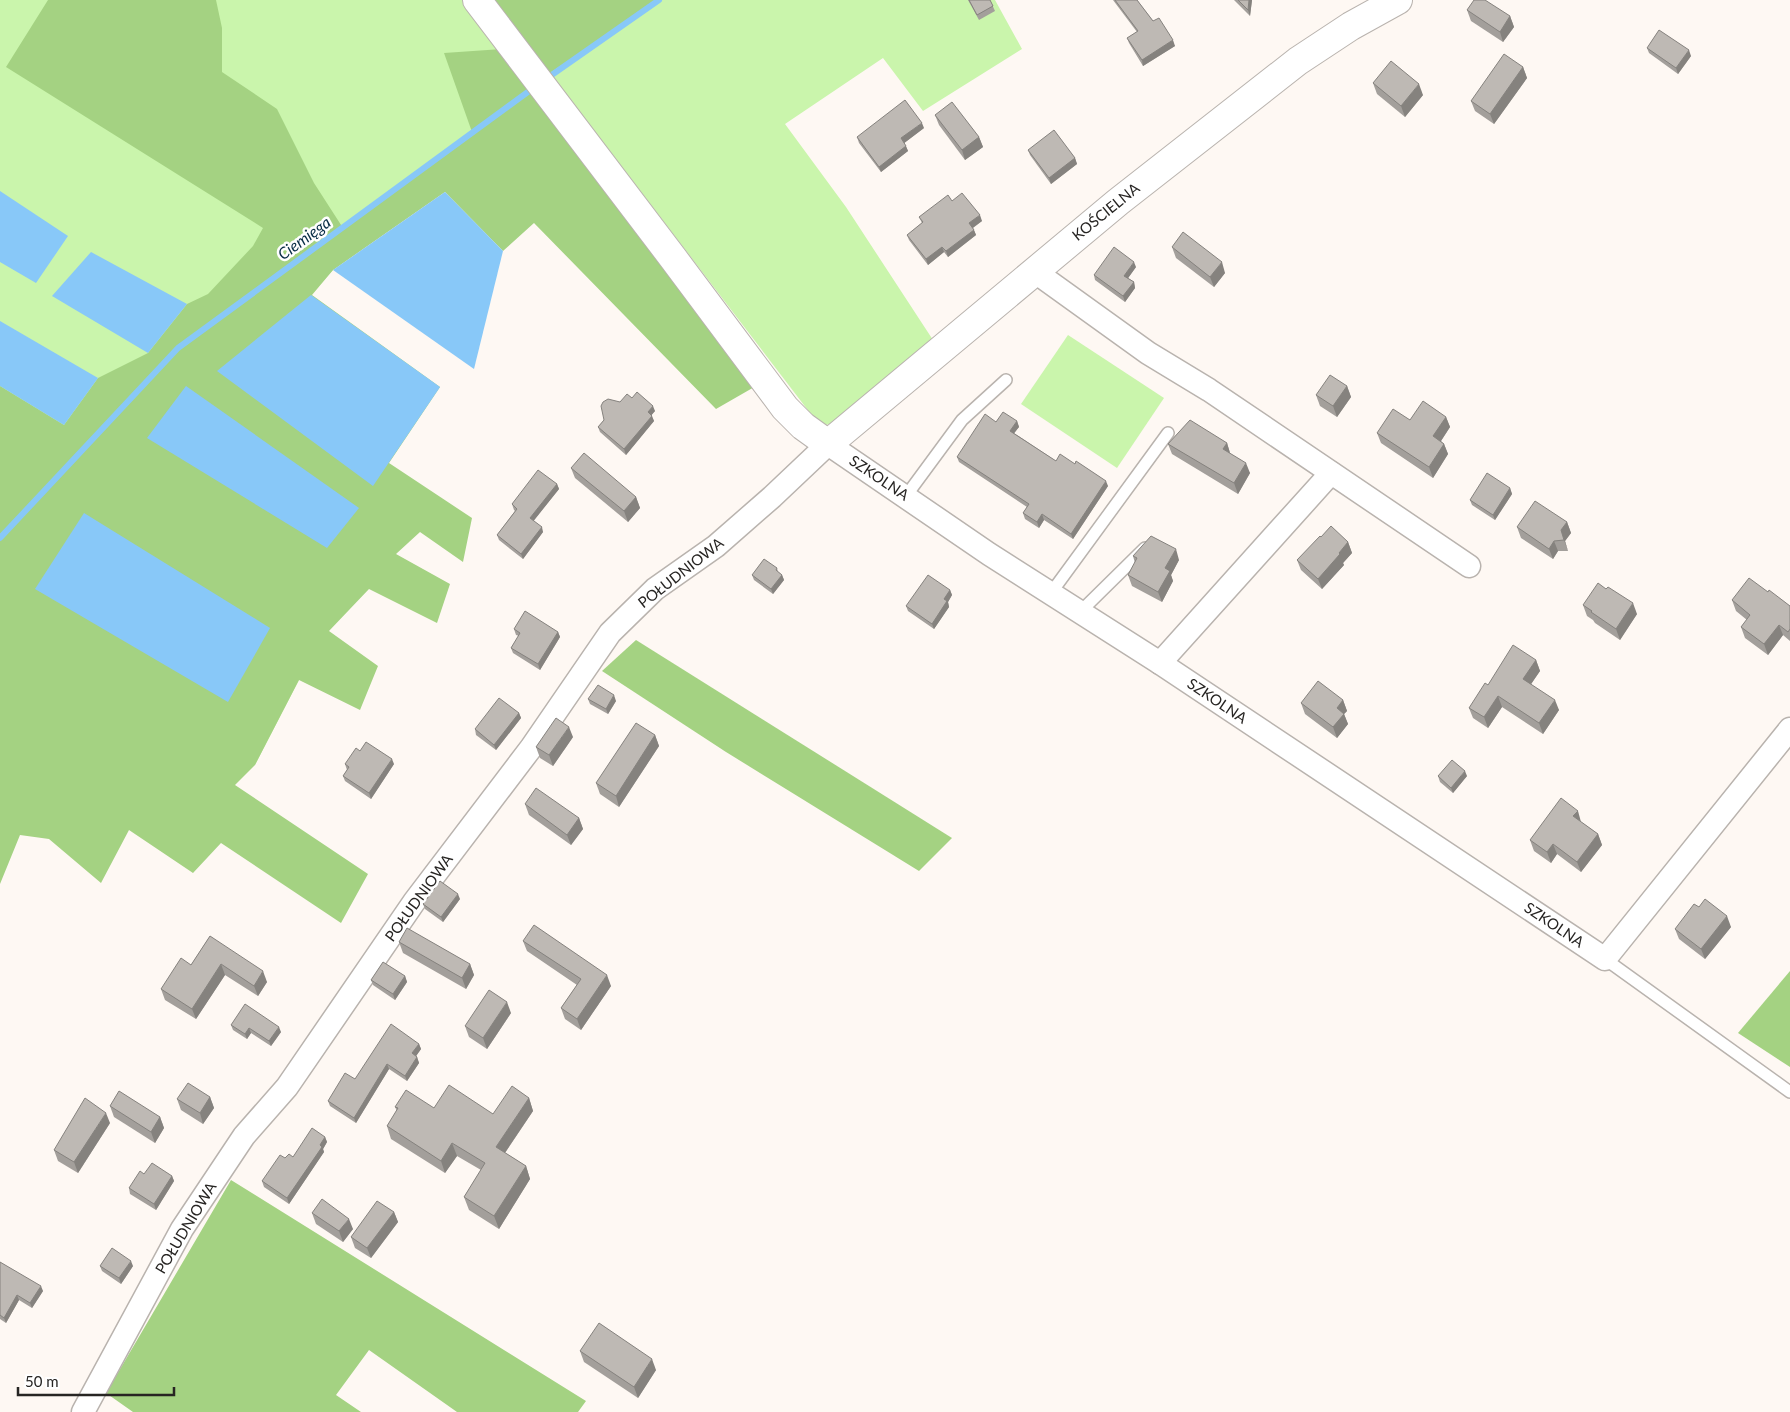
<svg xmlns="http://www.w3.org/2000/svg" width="1790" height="1412" font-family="Lato,sans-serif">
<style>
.green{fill:#caf5ac}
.forest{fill:#a4d282}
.water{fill:#88c8f8}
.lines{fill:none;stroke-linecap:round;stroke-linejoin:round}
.stream{stroke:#88c8f8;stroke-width:6}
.lane-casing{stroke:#b9b3ae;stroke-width:14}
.street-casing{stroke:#b9b3ae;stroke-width:25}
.secondary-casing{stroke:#b9b3ae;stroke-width:30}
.lane{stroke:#fff;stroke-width:11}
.street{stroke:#fff;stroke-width:22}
.secondary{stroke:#fff;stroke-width:28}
.wall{fill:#a39f9b}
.shaded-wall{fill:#85827e}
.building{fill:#beb9b4;stroke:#85827e}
.labels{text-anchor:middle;stroke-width:5;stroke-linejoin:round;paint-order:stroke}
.street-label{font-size:15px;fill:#272523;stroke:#fff}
.water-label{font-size:16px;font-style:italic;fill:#072c44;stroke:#fff}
</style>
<rect width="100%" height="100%" fill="#fef8f3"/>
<g class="green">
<path d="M0 0H465L549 116 333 270 311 295 299 680 255 765 0 420Z"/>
<path d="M659 0H995L1022 49 923 111 883 58 785 124 846 207 933 340 841 422 820 426 550 73Z"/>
<path d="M1068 335 1164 398 1117 468 1021 404Z"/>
</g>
<g class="forest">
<path d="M48 0H216L222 28V72L277 109 314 183 343 228 472 132 444 53 502 49 756 386 716 409 534 223 503 251 445 192 333 270 312 295 440 387 389 463 472 518 463 562 420 532 396 554 450 584 437 623 369 589 329 631 378 666 360 710 299 680 255 765 235 785 368 874 341 923 221 843 193 873 129 830 101 883 49 839 20 835 0 884V386L64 425 98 378 148 353 187 304 208 294 253 246 263 228 6 67Z"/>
<path d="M491 0H659L550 73 522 40Z"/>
<path d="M636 640 952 838 919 871 726 752 602 671Z"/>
<path d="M1790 971V1067L1738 1033Z"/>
<path d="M231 1180 586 1401 578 1412H457L369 1350 336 1395 361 1412H133L106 1393Z"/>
</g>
<g class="water">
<path d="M0 191 68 236 36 283 0 262Z"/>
<path d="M445 192 503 251 474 369 333 270Z"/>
<path d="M91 252 187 304 148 353 52 296Z"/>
<path d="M311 295 440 387 373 486 217 371Z"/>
<path d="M0 321 98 378 64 425 0 386Z"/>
<path d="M186 386 359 508 327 548 147 438Z"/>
<path d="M84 513 270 628 228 702 35 589Z"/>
</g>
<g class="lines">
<g class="stream">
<path d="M546 79 659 0"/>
<path d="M0 538 178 348 536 86"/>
</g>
<defs>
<g id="lane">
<path d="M906 496 962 420 1006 380"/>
<path d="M1051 593 1168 433"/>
<path d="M1080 612 1145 548"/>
<path d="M1605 959 1790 1092"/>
</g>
<g id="street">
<path d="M1034 271 1148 353 1209 390 1469 566"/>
<path d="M1160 663 1331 473"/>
<path d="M83 1412 182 1229 244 1136 287 1087 414 902 531 748 610 633 655 589 716 546 772 497 828 444 989 554 1160 663 1605 959 1790 729"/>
</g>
<path id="secondary" d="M477 0 673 258 785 408 803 426 828 444 1118 202 1298 61 1351 26 1398 0"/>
</defs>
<use href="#lane" class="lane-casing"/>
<use href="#street" class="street-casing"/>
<use href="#secondary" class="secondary-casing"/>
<use href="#lane" class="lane"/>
<use href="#street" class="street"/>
<use href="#secondary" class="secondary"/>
</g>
<g class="wall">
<path d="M968 0H990L995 11 979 20Z"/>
<path d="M1113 0H1137L1153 21 1175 46 1143 66 1129 43 1127 38 1137 32Z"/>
<path d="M1234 0H1252L1250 16Z"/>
<path d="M1467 10 1510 16 1514 27 1503 42 1471 21Z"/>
<path d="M1647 48 1691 56 1678 74 1649 53Z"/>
<path d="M1523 67 1527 78 1494 124 1475 111 1471 101Z"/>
<path d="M1373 83 1423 95 1405 117 1377 94Z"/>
<path d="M935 115 979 137 983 147 965 160 939 125Z"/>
<path d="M924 128 904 143 908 151 881 172 859 143 857 137Z"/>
<path d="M1028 150 1075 158 1077 164 1051 184 1030 155Z"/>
<path d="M952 201 982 221 973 228 976 235 948 257 944 252 928 265 909 240 907 235 922 223 919 217Z"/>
<path d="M1172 247 1225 273 1214 287 1176 258Z"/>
<path d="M1136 267 1128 278 1134 282 1135 288 1125 302 1095 280 1094 275Z"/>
<path d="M1347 386 1351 397 1337 417 1320 406 1316 395Z"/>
<path d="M632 398 655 411 651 415 654 421 626 455 600 432 598 427 620 402Z"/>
<path d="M1446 417 1450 427 1441 441 1444 444 1448 454 1433 478 1381 443 1377 433 1410 420Z"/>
<path d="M1017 421 1019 427 1014 433 1056 461 1108 486 1073 539 1044 520 1039 528 1025 519 1023 513 1027 507 959 462 957 457Z"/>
<path d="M1227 443 1230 453 1250 473 1238 494 1172 454 1168 444Z"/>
<path d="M571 468 636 497 640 508 628 522 575 478Z"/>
<path d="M557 484 559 489 533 521 543 532 523 559 499 540 497 535 515 511 514 510 512 504Z"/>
<path d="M1510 488 1512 494 1495 520 1472 505 1470 500Z"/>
<path d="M1567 522 1571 533 1565 541 1568 551H1558L1553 559 1521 538 1517 527Z"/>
<path d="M1321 537 1348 542 1352 553 1343 563 1344 565 1322 589 1301 570 1297 560Z"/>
<path d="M1133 556 1179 560 1171 575 1173 581 1162 602 1132 586 1128 575 1135 563Z"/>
<path d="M777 568 778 572 782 575 784 580 773 594 754 580 752 575Z"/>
<path d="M950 590 952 595 948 602 949 607 934 629 908 611 906 606Z"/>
<path d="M1768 592 1790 606V641L1783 635 1768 655 1745 638 1741 627 1747 620 1736 611 1732 600Z"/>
<path d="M1583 605 1637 614 1620 640 1595 623 1593 620 1587 616Z"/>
<path d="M514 629 558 632 560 637 540 670 513 653 511 648 519 636 516 635Z"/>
<path d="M1536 660 1540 671 1531 684 1559 710 1543 734 1502 707 1488 728 1473 718 1469 708 1488 685Z"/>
<path d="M588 699 616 701 608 714 590 704Z"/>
<path d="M1343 700 1347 711 1344 714 1348 724 1337 738 1305 714 1301 703Z"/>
<path d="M519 713 521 718 496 750 476 735 475 729Z"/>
<path d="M655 735 659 746 619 807 600 794 596 783Z"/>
<path d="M573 737 553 766 540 758 536 747Z"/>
<path d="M345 764H394L371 799 345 781 343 776 347 770Z"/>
<path d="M1438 776H1467L1453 793 1440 782Z"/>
<path d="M525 804 579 818 583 829 571 845 529 815Z"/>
<path d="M1581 822 1598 834 1602 845 1581 872 1557 854 1551 863 1534 851 1530 840Z"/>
<path d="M460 899 443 922 425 909 423 904Z"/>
<path d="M1699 907 1731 927 1705 959 1679 939 1675 929Z"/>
<path d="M210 936 267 982 258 996 225 975 196 1019 165 1000 161 989 191 965Z"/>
<path d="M523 941 611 986 581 1030 565 1019 561 1008 577 985 527 951Z"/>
<path d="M399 942 470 964 474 975 466 989 403 953Z"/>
<path d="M405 976 407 982 395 1000 373 985 371 980Z"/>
<path d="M511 1013 487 1049 469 1037 465 1026Z"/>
<path d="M231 1025 281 1032 271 1046 251 1033 247 1039 233 1030Z"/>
<path d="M419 1044 421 1049 416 1056 417 1057 419 1063 407 1081 389 1069 356 1123 330 1106 328 1101 355 1079Z"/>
<path d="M210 1097 214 1108 203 1124 181 1110 177 1099Z"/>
<path d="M529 1098 533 1111 505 1153 526 1166 530 1179 499 1229 469 1210 464 1197 481 1170 457 1156 445 1173 391 1139 387 1126 397 1111 395 1107 434 1108 493 1114Z"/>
<path d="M110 1106 160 1117 164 1128 155 1143 114 1117Z"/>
<path d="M110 1123 78 1173 58 1161 54 1150Z"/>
<path d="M325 1137 327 1142 323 1149 324 1152 289 1204 264 1187 262 1181 285 1158 293 1157Z"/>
<path d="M144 1174 172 1176 174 1181 156 1210 130 1194 129 1188Z"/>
<path d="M394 1212 398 1222 371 1258 355 1248 351 1237Z"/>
<path d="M312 1213 353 1229 343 1242 316 1224Z"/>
<path d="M0 1262 43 1291 32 1308 19 1300 6 1323 0 1319Z"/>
<path d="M100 1266H133L121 1284 102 1271Z"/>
<path d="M580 1351 656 1370 638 1398 584 1362Z"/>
</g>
<g class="shaded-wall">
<path d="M1249 0H1252L1250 16 1248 10Z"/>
<path d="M1510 16 1514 27 1503 42 1500 32Z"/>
<path d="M1173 40 1175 46 1143 66 1142 60Z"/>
<path d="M1689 50 1691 56 1678 74 1676 68Z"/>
<path d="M1523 67 1527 78 1494 124 1490 114Z"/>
<path d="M1419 84 1423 95 1405 117 1401 106Z"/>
<path d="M922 123 924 128 903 144 901 138Z"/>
<path d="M979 137 983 147 965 160 962 150Z"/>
<path d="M906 146 908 151 881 172 879 167Z"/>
<path d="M1075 158 1077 164 1051 184 1049 178Z"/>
<path d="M980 215 982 221 971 229 969 223Z"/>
<path d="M974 230 976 235 948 257 946 251Z"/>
<path d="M942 247 944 252 928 265 926 259Z"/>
<path d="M1134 262 1136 267 1126 281 1124 276Z"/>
<path d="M1222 262 1225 273 1214 287 1210 277Z"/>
<path d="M1134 282 1135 288 1125 302 1123 296Z"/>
<path d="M1347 386 1351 397 1337 417 1333 406Z"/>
<path d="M653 406 655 411 650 417 648 412Z"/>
<path d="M652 416 654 421 626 455 624 449Z"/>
<path d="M1446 417 1450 427 1437 447 1433 436Z"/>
<path d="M1017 421 1019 427 1012 436 1010 431Z"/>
<path d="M1227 443 1230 453 1223 449Z"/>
<path d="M1444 444 1448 454 1433 478 1429 467Z"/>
<path d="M1246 463 1250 473 1238 494 1234 483Z"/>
<path d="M1106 481 1108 486 1073 539 1071 534Z"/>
<path d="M557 484 559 489 532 523 530 518Z"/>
<path d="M1510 488 1512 494 1495 520 1493 515Z"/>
<path d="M636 497 640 508 628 522 624 511Z"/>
<path d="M1042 514 1044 520 1039 528 1037 522Z"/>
<path d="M1567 522 1571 533 1565 541 1568 551 1564 540 1561 530Z"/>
<path d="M542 527 543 532 523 559 521 554Z"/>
<path d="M1554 541 1558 551 1553 559 1549 549Z"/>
<path d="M1348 542 1352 553 1343 563 1344 565 1322 589 1318 579 1339 553Z"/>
<path d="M1176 549 1179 560 1171 575 1173 581 1162 602 1158 592 1165 568Z"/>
<path d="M782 575 784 580 773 594 771 589Z"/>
<path d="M950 590 952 595 948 602 949 607 934 629 932 624 944 599Z"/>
<path d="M1633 603 1637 614 1620 640 1616 629Z"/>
<path d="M1779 625 1783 635 1768 655 1764 644Z"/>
<path d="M558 632 560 637 540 670 538 664Z"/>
<path d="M1536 660 1540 671 1527 690 1523 679Z"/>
<path d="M614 695 616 701 608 714 606 709Z"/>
<path d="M1498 696 1502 707 1488 728 1484 717Z"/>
<path d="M1343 700 1347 711 1344 714 1348 724 1337 738 1333 727 1337 708Z"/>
<path d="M1555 700 1559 710 1543 734 1539 723Z"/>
<path d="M519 713 521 718 496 750 494 745Z"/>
<path d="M569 727 573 737 553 766 549 755Z"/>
<path d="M655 735 659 746 619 807 616 796Z"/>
<path d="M392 759 394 764 371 799 369 793Z"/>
<path d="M1465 771 1467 776 1453 793 1451 788Z"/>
<path d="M1578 811 1581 822 1577 827 1573 816Z"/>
<path d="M579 818 583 829 571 845 567 835Z"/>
<path d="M1598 834 1602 845 1581 872 1577 862Z"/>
<path d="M1553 844 1557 854 1551 863 1547 852Z"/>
<path d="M458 894 460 899 443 922 441 917Z"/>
<path d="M1727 916 1731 927 1705 959 1701 949Z"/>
<path d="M221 964 225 975 196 1019 192 1009Z"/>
<path d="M470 964 474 975 466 989 462 978Z"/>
<path d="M263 971 267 982 258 996 254 986Z"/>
<path d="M607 975 611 986 581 1030 577 1019Z"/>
<path d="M405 976 407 982 395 1000 393 994Z"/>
<path d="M507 1002 511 1013 487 1049 483 1038Z"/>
<path d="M279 1027 281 1032 271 1046 269 1041Z"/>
<path d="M249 1028 251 1033 247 1039 245 1034Z"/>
<path d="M419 1044 421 1049 414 1059 412 1053Z"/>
<path d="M417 1057 419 1063 407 1081 405 1076Z"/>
<path d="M387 1064 389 1069 356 1123 354 1118Z"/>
<path d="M210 1097 214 1108 203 1124 200 1113Z"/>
<path d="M529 1098 533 1111 500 1160 496 1147Z"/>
<path d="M106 1113 110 1123 78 1173 74 1162Z"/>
<path d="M160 1117 164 1128 155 1143 151 1132Z"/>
<path d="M325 1137 327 1142 323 1149 324 1152 289 1204 287 1198Z"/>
<path d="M452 1143 457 1156 445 1173 441 1161Z"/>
<path d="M526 1166 530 1179 499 1229 494 1216Z"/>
<path d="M172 1176 174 1181 156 1210 154 1204Z"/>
<path d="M394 1212 398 1222 371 1258 367 1248Z"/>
<path d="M349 1219 353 1229 343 1242 339 1231Z"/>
<path d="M131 1261 133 1266 121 1284 119 1278Z"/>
<path d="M41 1286 43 1291 32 1308 30 1303Z"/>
<path d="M17 1295 19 1300 6 1323 4 1318Z"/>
<path d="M652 1359 656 1370 638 1398 634 1387Z"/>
</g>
<g class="building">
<path d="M969 0H990L993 6 977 15Z"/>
<path d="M1115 0H1137L1153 21 1159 18 1173 40 1142 60 1127 38 1138 31Z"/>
<path d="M1238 0H1249L1248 10Z"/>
<path d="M1474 0H1485L1510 16 1500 32 1467 10Z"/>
<path d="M1659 30 1689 50 1676 68 1647 48Z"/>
<path d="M1504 54 1523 67 1490 114 1471 101Z"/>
<path d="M1391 61 1419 84 1401 106 1373 83Z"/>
<path d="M905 100 922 123 901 138 906 146 879 167 857 137Z"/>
<path d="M952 102 979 137 962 150 935 115Z"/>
<path d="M1054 130 1075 158 1049 178 1028 150Z"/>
<path d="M962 193 980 215 969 223 974 230 946 251 942 247 926 259 907 235 923 222 919 217 948 195 952 201Z"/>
<path d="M1183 232 1222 262 1210 277 1172 247Z"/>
<path d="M1114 247 1134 262 1124 276 1134 282 1123 296 1094 275Z"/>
<path d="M1330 375 1347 386 1333 406 1316 395Z"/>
<path d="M637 392 653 406 648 412 652 416 624 449 598 427 604 420 601 406 603 402 608 399 620 402 627 394 632 398Z"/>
<path d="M1423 401 1446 417 1433 436 1444 444 1429 467 1377 433 1393 409 1410 420Z"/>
<path d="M1003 412 1017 421 1010 431 1056 461 1060 454 1075 464 1076 461 1106 481 1071 534 1042 514 1037 522 1023 513 1029 504 957 457 985 414 996 422Z"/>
<path d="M1190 420 1227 443 1223 449 1246 463 1234 483 1168 444Z"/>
<path d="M584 453 636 497 624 511 571 468Z"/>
<path d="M538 470 557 484 530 518 542 527 521 554 497 535 517 509 512 504Z"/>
<path d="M1487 473 1510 488 1493 515 1470 500Z"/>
<path d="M1535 501 1567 522 1561 530 1564 540 1554 541 1549 549 1517 527Z"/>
<path d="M1331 526 1348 542 1339 553 1340 554 1318 579 1297 560 1320 536 1321 537Z"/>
<path d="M1151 536 1176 549 1165 568 1170 571 1158 592 1128 575 1137 558 1133 556Z"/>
<path d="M764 559 777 568 776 570 782 575 771 589 752 575Z"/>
<path d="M928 575 950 590 944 599 947 601 932 624 906 606Z"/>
<path d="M1749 578 1768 592 1769 590 1790 606V629L1788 632 1779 625 1764 644 1741 627 1750 615 1732 600Z"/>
<path d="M1598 583 1606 589 1608 587 1633 603 1616 629 1591 612 1592 611 1583 605Z"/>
<path d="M525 611 558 632 538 664 511 648 520 633 514 629Z"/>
<path d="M1513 645 1536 660 1523 679 1555 700 1539 723 1498 696 1484 717 1469 708 1485 683 1488 685Z"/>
<path d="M1318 681 1343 700 1337 708 1344 714 1333 727 1301 703Z"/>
<path d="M598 685 614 695 606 709 588 699Z"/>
<path d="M499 698 519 713 494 745 475 729Z"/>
<path d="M556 718 569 727 549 755 536 747Z"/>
<path d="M636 723 655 735 616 796 596 783Z"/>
<path d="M366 742 392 759 369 793 343 776 349 767 345 764 356 748 360 751Z"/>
<path d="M1452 760 1465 771 1451 788 1438 776Z"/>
<path d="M536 788 579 818 567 835 525 804Z"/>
<path d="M1561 798 1578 811 1573 816 1598 834 1577 862 1553 844 1547 852 1530 840Z"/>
<path d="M440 881 458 894 441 917 423 904Z"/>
<path d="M1705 899 1727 916 1701 949 1675 929 1694 904 1699 907Z"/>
<path d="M534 925 607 975 577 1019 561 1008 581 979 523 941Z"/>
<path d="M407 928 470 964 462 978 399 942Z"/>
<path d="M210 936 263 971 254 986 221 964 192 1009 161 989 181 958 191 965Z"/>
<path d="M383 962 405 976 393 994 371 980Z"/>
<path d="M489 990 507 1002 483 1038 465 1026Z"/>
<path d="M245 1004 279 1027 269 1041 249 1028 245 1034 231 1025Z"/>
<path d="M391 1024 419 1044 412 1053 417 1057 405 1076 387 1064 354 1118 328 1101 345 1073 355 1079Z"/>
<path d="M188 1083 210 1097 200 1113 177 1099Z"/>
<path d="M449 1085 493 1114 512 1086 529 1098 496 1147 526 1166 494 1216 464 1197 485 1163 452 1143 441 1161 387 1126 398 1108 395 1107 406 1090 434 1108Z"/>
<path d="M119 1091 160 1117 151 1132 110 1106Z"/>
<path d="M85 1098 106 1113 74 1162 54 1150Z"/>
<path d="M312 1128 325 1137 320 1145 322 1147 287 1198 262 1181 280 1155 285 1158 289 1154 293 1157Z"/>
<path d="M152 1163 172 1176 154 1204 129 1188 140 1171 144 1174Z"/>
<path d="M322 1199 349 1219 339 1231 312 1213Z"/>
<path d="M377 1201 394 1212 367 1248 351 1237Z"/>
<path d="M112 1248 131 1261 119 1278 100 1266Z"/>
<path d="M0 1262 41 1286 30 1303 17 1295 4 1318 0 1315Z"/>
<path d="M599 1323 652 1359 634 1387 580 1351Z"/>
</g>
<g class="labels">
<g class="street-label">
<text transform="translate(1106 212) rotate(-39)" y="5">KOŚCIELNA</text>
<text transform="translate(879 478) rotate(34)" y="5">SZKOLNA</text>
<text transform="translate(681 573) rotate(-38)" y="5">POŁUDNIOWA</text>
<text transform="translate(1217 701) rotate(34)" y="5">SZKOLNA</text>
<text transform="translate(419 898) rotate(-54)" y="5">POŁUDNIOWA</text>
<text transform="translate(1554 925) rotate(34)" y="5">SZKOLNA</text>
<text transform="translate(186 1228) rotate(-59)" y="5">POŁUDNIOWA</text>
</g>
<g class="water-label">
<text transform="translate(304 238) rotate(-36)" y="6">Ciemięga</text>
</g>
</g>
<path d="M18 1387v8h156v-8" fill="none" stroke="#272523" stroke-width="2.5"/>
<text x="25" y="1387" font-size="15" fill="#272523" stroke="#ffffff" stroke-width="4" paint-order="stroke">50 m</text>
</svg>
